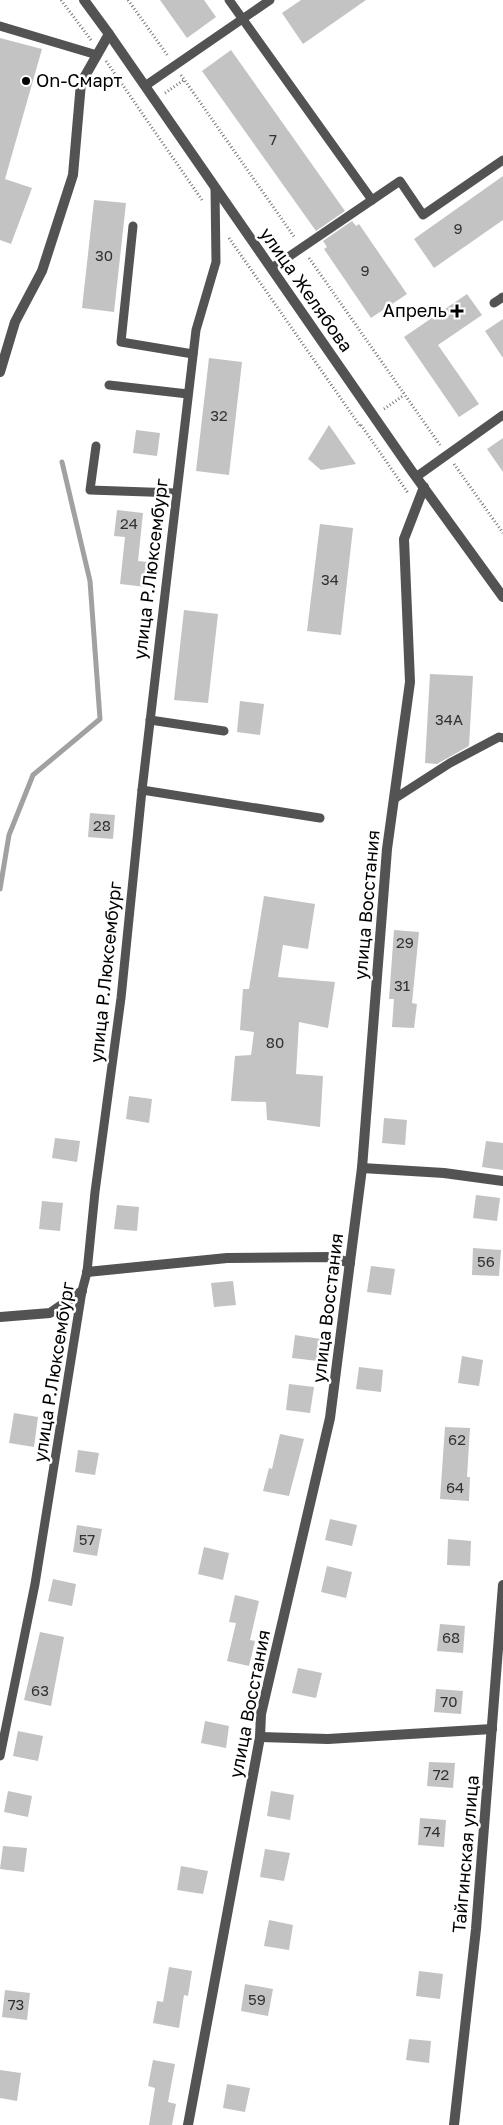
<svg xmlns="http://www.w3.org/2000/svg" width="503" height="2125" font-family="'Golos Text',sans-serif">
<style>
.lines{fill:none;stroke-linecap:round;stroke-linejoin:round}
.stream{stroke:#a1a1a1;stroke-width:5}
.building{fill:#c3c3c3}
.path{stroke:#757575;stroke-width:3;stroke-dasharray:1 2.5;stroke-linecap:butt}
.service{stroke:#535353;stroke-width:9}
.minor{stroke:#535353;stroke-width:10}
.tertiary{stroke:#535353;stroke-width:10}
.poi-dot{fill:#000;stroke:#fff;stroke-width:2}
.labels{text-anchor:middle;stroke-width:5;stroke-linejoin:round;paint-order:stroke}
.number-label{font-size:15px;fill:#313131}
.poi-label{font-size:18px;fill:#000;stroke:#fff;text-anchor:start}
.street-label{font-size:18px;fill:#000;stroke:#fff}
</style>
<rect width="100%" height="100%" fill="#fff"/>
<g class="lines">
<path class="stream" d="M0 889 9 835 33 775 100 719 90 581 62 462"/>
</g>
<g class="building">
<path d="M160 0H204L216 17 187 38Z"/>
<path d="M301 0H366L303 44 282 13Z"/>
<path d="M0 38 42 49 5 179 32 188 11 244 0 240Z"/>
<path d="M231 50 345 211 316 231 202 71Z"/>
<path d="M503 176V220L434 268 414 239Z"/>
<path d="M94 200 126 203 114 312 82 308Z"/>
<path d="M352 221 356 226 359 224 407 294 371 318 324 249 327 247 323 241Z"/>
<path d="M467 294 482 315 438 345 479 404 459 417 404 337Z"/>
<path d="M503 319V358L485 331Z"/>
<path d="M209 358 242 362 229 475 196 471Z"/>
<path d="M329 425 356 464 321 470 308 459Z"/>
<path d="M136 430 160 433 157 456 133 453Z"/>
<path d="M503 438V472L487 449Z"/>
<path d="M117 510 143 513 138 561 148 562 146 587 120 584 125 537 114 536Z"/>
<path d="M320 524 353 528 341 635 307 631Z"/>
<path d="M184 610 218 614 208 703 174 700Z"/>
<path d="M430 674 473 676 469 746 437 764 425 763Z"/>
<path d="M240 701 264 704 260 735 237 732Z"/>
<path d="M90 813 115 815 113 839 88 837Z"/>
<path d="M264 896 315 904 308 949 283 945 278 977 335 982 328 1028 299 1022 296 1074 323 1076 320 1127 267 1120 266 1102 231 1101 235 1056 251 1055 254 1032 240 1030 243 989H249Z"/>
<path d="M394 930 419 932 412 1003 417 1004 414 1028 392 1027 394 999H389Z"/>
<path d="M129 1096 152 1099 149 1123 126 1119Z"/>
<path d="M384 1118 407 1120 405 1145 382 1143Z"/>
<path d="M55 1138 80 1141 77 1162 52 1158Z"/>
<path d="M486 1141 503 1143V1170L482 1167Z"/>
<path d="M476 1195 500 1198 497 1221 473 1218Z"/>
<path d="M42 1201 63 1203 60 1231 39 1229Z"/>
<path d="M117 1205 139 1207 137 1231 114 1229Z"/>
<path d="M473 1248 501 1250 499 1276 472 1275Z"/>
<path d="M371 1266 395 1269 391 1295 367 1292Z"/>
<path d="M233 1281 236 1305 214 1307 211 1283Z"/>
<path d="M295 1335 321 1339 318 1361 292 1358Z"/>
<path d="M462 1356 483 1360 479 1386 458 1383Z"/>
<path d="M359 1367 383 1370 381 1392 356 1389Z"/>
<path d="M289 1384 314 1387 310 1413 286 1410Z"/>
<path d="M14 1413 38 1417 34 1447 9 1443Z"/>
<path d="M445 1427 470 1428 467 1477H470L469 1501 440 1499Z"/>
<path d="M280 1434 304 1439 289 1496 263 1491 269 1468 272 1469Z"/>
<path d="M78 1450 99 1453 95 1475 75 1472Z"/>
<path d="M330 1519 357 1525 352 1546 325 1540Z"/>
<path d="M77 1525 102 1529 97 1556 73 1552Z"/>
<path d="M448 1539 471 1541 470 1566 447 1565Z"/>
<path d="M204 1547 229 1553 223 1580 198 1574Z"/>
<path d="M327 1566 352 1572 346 1598 321 1592Z"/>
<path d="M53 1579 76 1584 72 1606 48 1601Z"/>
<path d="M235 1595 259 1601 250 1640 255 1641 249 1666 227 1661 236 1623 229 1622Z"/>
<path d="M440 1624 465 1626 463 1653 437 1651Z"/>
<path d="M40 1632 64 1637 51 1706 24 1700Z"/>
<path d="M298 1668 322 1673 316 1698 292 1693Z"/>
<path d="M436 1689 463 1691 461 1714 434 1712Z"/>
<path d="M205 1721 229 1726 226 1748 201 1743Z"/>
<path d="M18 1731 43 1736 38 1761 13 1756Z"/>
<path d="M429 1762 455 1763 453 1788 427 1786Z"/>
<path d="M8 1791 32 1796 28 1817 4 1812Z"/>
<path d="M271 1791 294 1795 290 1820 267 1816Z"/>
<path d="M420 1818 446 1820 444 1847 418 1845Z"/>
<path d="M3 1846 27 1848 24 1872 0 1869Z"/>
<path d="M265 1849 290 1853 284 1881 260 1877Z"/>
<path d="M181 1866 208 1871 203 1894 177 1890Z"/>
<path d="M269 1920 293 1925 289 1950 264 1946Z"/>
<path d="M169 1967 192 1971 188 1996 184 1995 179 2028 153 2023 157 2001 163 2002Z"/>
<path d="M419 1971 443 1974 440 1999 416 1996Z"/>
<path d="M245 1984 273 1989 268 2016 241 2011Z"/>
<path d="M5 1990 30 1993 27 2020 2 2017Z"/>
<path d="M409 2039 431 2041 429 2063 406 2060Z"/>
<path d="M153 2060 175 2064 168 2102 176 2104 172 2125H149L155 2088 148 2086Z"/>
<path d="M0 2070 21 2073 17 2101 0 2098Z"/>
<path d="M227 2084 250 2088 245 2112 223 2108Z"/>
</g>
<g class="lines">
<g class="path">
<path d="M61 0 91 40"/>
<path d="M128 0 168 56"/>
<path d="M106 61 202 200"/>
<path d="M181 75 295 238"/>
<path d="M165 93 184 80"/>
<path d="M229 238 360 426"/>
<path d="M309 258 440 445"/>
<path d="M384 409 404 395"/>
<path d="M361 425 408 493"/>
<path d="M454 464 503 533"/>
</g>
<g class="service">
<path d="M229 0 372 200"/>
<path d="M0 26 97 55"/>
<path d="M145 86 270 0"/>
<path d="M133 226 121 342 193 354"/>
<path d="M272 268 400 181 423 215 503 160"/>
<path d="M494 303 503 297"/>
<path d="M109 385 188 394"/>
<path d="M96 446 90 490 176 493"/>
<path d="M416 477 503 415"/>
<path d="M150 720 224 731"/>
<path d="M142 790 320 818"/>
<path d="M394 799 450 763 499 737 503 738"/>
<path d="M0 1756 35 1584 82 1291 87 1272 95 1192 121 998 142 790 196 330 216 262 215 188"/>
</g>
<g class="minor">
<path d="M0 372 15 322 42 271 73 175 81 83 109 34"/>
<path d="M362 1168 444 1173 503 1181"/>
<path d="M87 1272 227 1258 331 1257 350 1263"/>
<path d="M0 1317 50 1313 82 1291"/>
<path d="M260 1737 328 1739 492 1729"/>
<path d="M188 2125 260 1737 261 1714 330 1418 362 1168 387 849 410 682 404 539 424 487"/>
<path d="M454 2125 476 1929 503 1585"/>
</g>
<path class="tertiary" d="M84 0 109 34 411 470 503 597"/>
</g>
<g class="poi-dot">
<circle cx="26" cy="81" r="5"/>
<path d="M454.5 303.5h5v5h5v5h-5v5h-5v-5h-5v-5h5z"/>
</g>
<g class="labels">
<g class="number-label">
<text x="273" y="145">7</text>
<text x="458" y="234">9</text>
<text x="104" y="261">30</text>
<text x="365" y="276">9</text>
<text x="219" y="421">32</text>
<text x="129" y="529">24</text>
<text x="330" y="585">34</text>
<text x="449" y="725">34А</text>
<text x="102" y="831">28</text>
<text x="405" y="948">29</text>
<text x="402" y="991">31</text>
<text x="275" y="1048">80</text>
<text x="486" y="1267">56</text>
<text x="457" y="1445">62</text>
<text x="455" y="1493">64</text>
<text x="87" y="1545">57</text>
<text x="451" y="1643">68</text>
<text x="40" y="1696">63</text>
<text x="449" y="1707">70</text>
<text x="441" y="1780">72</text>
<text x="432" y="1837">74</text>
<text x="257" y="2005">59</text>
<text x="16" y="2010">73</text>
</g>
<g class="poi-label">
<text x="36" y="87">On-Смарт</text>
<text x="447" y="317" text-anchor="end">Апрель</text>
</g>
<g class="street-label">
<text transform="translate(306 290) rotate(55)" y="6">улица Желябова</text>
<text transform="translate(151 569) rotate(-83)" y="6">улица Р.Люксембург</text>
<text transform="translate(367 905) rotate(-85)" y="6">улица Восстания</text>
<text transform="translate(106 972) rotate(-84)" y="6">улица Р.Люксембург</text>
<text transform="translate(328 1308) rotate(-83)" y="6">улица Восстания</text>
<text transform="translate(54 1372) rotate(-81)" y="6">улица Р.Люксембург</text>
<text transform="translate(250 1704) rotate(-79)" y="6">улица Восстания</text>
<text transform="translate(466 1854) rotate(-85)" y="6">Тайгинская улица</text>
</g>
</g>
</svg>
